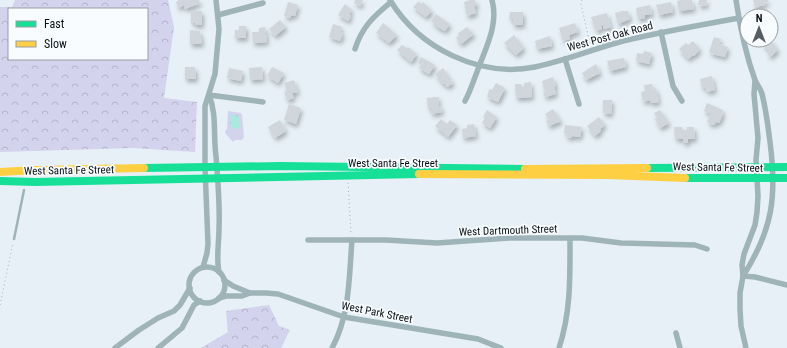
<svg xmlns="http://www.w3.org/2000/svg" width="787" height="348" font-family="'Roboto Condensed',sans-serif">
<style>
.grass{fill:#d4d3ed}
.forest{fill:url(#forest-crowns);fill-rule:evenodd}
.water{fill:url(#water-ripples)}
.building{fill:#d0d6dc;filter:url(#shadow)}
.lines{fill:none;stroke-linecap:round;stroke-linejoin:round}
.path{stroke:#a5b4b7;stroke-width:1;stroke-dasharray:1 3;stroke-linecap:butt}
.lane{stroke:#9fb4b8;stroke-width:2.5}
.street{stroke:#9fb4b8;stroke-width:5.5}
.fast{stroke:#16e098;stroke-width:8}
.slow{stroke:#ffcf43;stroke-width:8}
.labels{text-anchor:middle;stroke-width:3.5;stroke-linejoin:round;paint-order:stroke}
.street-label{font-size:11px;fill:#0a1014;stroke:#f8fcfe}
</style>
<defs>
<pattern id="forest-crowns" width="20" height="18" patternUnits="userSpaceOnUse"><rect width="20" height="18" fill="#d4d3ed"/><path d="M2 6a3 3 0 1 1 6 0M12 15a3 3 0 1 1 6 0" fill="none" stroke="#b5b4ca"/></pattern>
<pattern id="water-ripples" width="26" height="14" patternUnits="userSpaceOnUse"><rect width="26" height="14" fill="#a9eade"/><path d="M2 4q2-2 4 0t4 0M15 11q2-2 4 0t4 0" fill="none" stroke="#90c8be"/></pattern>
<filter id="shadow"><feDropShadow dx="2" dy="3.5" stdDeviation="2" flood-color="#0004"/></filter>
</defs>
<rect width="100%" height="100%" fill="#e6f0f6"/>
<path class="grass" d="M228 111 241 113 242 115 244 137 242 140H235L233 142 226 134 225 131 227 129Z"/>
<g class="forest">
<path d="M15 0H168L174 27 164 98 197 102 195 152 133 148 0 152V7H12ZM9 9H147V59H9Z"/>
<path d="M269 305 279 326 290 330 281 348H201L228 332 226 311Z"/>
</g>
<path class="water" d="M231 114 239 116 240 128 234 129 230 125Z"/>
<g class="building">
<path d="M179 0H199L200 3 185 9 184 5 178 8 176 2Z"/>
<path d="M355 0H363L360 6 354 3Z"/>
<path d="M470 0H475L477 6H474L476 13 467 16 464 2Z"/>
<path d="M682 0H692L694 9 679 11 677 1Z"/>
<path d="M699 0H707L706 6 698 5Z"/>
<path d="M753 0H768L769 2H765V5L755 7Z"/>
<path d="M419 1 421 4 423 2 432 11 426 17 413 7Z"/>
<path d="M288 2 298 5 295 16 291 15 290 18 284 16Z"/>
<path d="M671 2 673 12 659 15 656 5Z"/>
<path d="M345 4 352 10 349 14 351 16 348 21 338 15Z"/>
<path d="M650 5 652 14 645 15V18L638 19 636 8Z"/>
<path d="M191 11H202V25H195V23H191Z"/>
<path d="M622 11H628L630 19 618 24 615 13Z"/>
<path d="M510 12H523V25H513V19H509Z"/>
<path d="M607 13 611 27 604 29 603 25 601 26 602 29 596 31 591 17Z"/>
<path d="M436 14 450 24 445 31 435 26 436 25 431 21Z"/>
<path d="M280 20 286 27 275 36 269 29Z"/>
<path d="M383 23 397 35 389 43 376 33Z"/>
<path d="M575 23 578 32 569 35 570 39 563 41 559 28Z"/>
<path d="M333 24 342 27 340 32 343 33 340 41 329 37Z"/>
<path d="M239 26H246V38H235V30H239Z"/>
<path d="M265 27 267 42 253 43 252 32H259V28Z"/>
<path d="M467 27 474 34 461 44 456 38 459 35 457 34Z"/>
<path d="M190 30 200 31 202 44H190Z"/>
<path d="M514 35 524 48 516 55 504 43Z"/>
<path d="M550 36 552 46 537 49 535 41Z"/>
<path d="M714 37 721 39 719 44 728 47 725 57 712 54 713 53 709 52Z"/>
<path d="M768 40H771L778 50 770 57 767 53 769 51 762 44Z"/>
<path d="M693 41 700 49 694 56 693 55 688 59 679 49 686 43 688 45Z"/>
<path d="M402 45 407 48 408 47 417 54 411 62 397 50Z"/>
<path d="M644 51 652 53 649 64 636 61 637 53 643 54Z"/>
<path d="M421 57 435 65 429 74 419 68 421 65 418 63Z"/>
<path d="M624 58 626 67 610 71 607 61Z"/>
<path d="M596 64 600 73 586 80 582 73Z"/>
<path d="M185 67H195L196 79H185Z"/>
<path d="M262 67 263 79 250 80 249 68Z"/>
<path d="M272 67 284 73 278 83 267 76Z"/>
<path d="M229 68 243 71 241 81 227 78Z"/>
<path d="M443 68 453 83 447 87 445 84H443L435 74Z"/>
<path d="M712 76 715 90 707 92 705 87 702 88 700 79Z"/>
<path d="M553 77 556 86 554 87 556 94 545 97 543 93 545 92 542 81Z"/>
<path d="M294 80 298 92 292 93 294 98 287 100 284 92 287 91 284 83Z"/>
<path d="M531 82 532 97 516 98 515 84H521L522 87H524V83Z"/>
<path d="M496 83 505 88 498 102 487 97 489 90 490 89 492 90Z"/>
<path d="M652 84 653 89 656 88 659 102 651 103 650 100 643 102 641 92 645 91 644 85Z"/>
<path d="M436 97H439L438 107 441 106 442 112 431 114V108H428L427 98Z"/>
<path d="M603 100H612L611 114 603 113Z"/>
<path d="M707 103 723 110 722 113 723 114 719 123 716 122 714 125 707 122 710 114 704 111Z"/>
<path d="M289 104 301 108 296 124 284 120Z"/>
<path d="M553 109 561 121 549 126 546 121 549 120 545 114Z"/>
<path d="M487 110 497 117 490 128 482 123 485 118 483 117Z"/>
<path d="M660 110 669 123 660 128 655 119 657 118 654 113Z"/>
<path d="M599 117 605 125 600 129 601 131 595 136 587 126Z"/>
<path d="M441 119 447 124 450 120 457 125 448 137 435 126Z"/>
<path d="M280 120 286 131 275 138 268 127Z"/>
<path d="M474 124 476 136 463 138 462 129 467 128V125Z"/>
<path d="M565 125 582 127 580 137 572 136V138L566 137 567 133H564Z"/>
<path d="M674 127H682V130H687V127H694L695 139H688V143H683V139H675Z"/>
</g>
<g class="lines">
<g class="path">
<path d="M582 0 581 4 590 44"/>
<path d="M348 183 351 234"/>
<path d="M0 305 13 243"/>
</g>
<path class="lane" d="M14 239 24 190"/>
<g class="street">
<path d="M390 0C419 48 479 78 535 67 565 61 593 49 623 41 661 32 700 25 739 18"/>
<path d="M736 0C740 27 746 55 755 80 757 85 761 89 762 94 766 109 768 126 770 142 777 196 773 229 743 276"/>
<path d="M218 15 263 3"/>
<path d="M661 32 673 86 682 101"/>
<path d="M355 49C362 27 373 17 391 2"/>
<path d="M565 59 579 104"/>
<path d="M209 95C217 114 213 135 216 156 218 180 220 204 219 229 219 243 216 258 219 272"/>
<path d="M209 95 263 102"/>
<path d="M465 101C470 92 473 82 477 72 485 49 499 25 492 0"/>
<path d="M308 240H386L437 243 509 238H582L621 243 695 245 707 249"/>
<path d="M203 267 207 253 208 244 205 167V106L215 74 219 29 216 0"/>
<circle cx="207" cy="285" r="18"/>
<path d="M743 276 755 277 787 285"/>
<path d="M224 280 233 286 250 293"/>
<path d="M219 298 226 296H242L250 293H266L278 294 344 317 478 339 501 348"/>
<path d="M676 333 680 348"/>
<path d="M115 348 139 330 158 318 174 311 180 305 190 288"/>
<path d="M158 348 182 328 194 305 200 301"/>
<path d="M332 348C350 315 349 277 352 240"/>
<path d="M559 348C571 312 570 276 570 239"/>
<path d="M746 348 741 326 740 309V293L743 276 742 265 744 254 755 225 757 212 758 196 756 160 758 138 754 94 755 81"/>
</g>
<g class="fast">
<path d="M144 168 280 166 525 169"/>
<path d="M647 168 787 167"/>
<path d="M685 178H787"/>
<path d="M0 181 35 182 419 174"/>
</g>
<g class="slow">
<path d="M525 169 647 168"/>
<path d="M0 172 36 170 144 168"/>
<path d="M419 174 608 175 685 178"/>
</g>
</g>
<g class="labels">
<g class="street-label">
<text transform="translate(610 36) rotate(-15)" y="4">West Post Oak Road</text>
<text x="393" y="167">West Santa Fe Street</text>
<text transform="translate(718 167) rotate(1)" y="4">West Santa Fe Street</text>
<text transform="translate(69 170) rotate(-1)" y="4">West Santa Fe Street</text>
<text transform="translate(508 230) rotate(-2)" y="4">West Dartmouth Street</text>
<text transform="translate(377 312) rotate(11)" y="4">West Park Street</text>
</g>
</g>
<rect x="8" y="8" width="140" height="52" fill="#f8fcfe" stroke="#999ea0"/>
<rect x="16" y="21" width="20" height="6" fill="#16e098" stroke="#999ea0"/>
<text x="44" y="28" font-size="12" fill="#0a1014">Fast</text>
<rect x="16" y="41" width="20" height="6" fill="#ffcf43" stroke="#999ea0"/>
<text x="44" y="48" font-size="12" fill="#0a1014">Slow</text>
<g transform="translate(759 28)"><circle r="19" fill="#f8fcfe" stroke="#999ea0"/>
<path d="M0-3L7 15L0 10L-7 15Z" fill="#575e63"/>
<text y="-6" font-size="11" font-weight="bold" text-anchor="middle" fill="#0a1014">N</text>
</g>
</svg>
